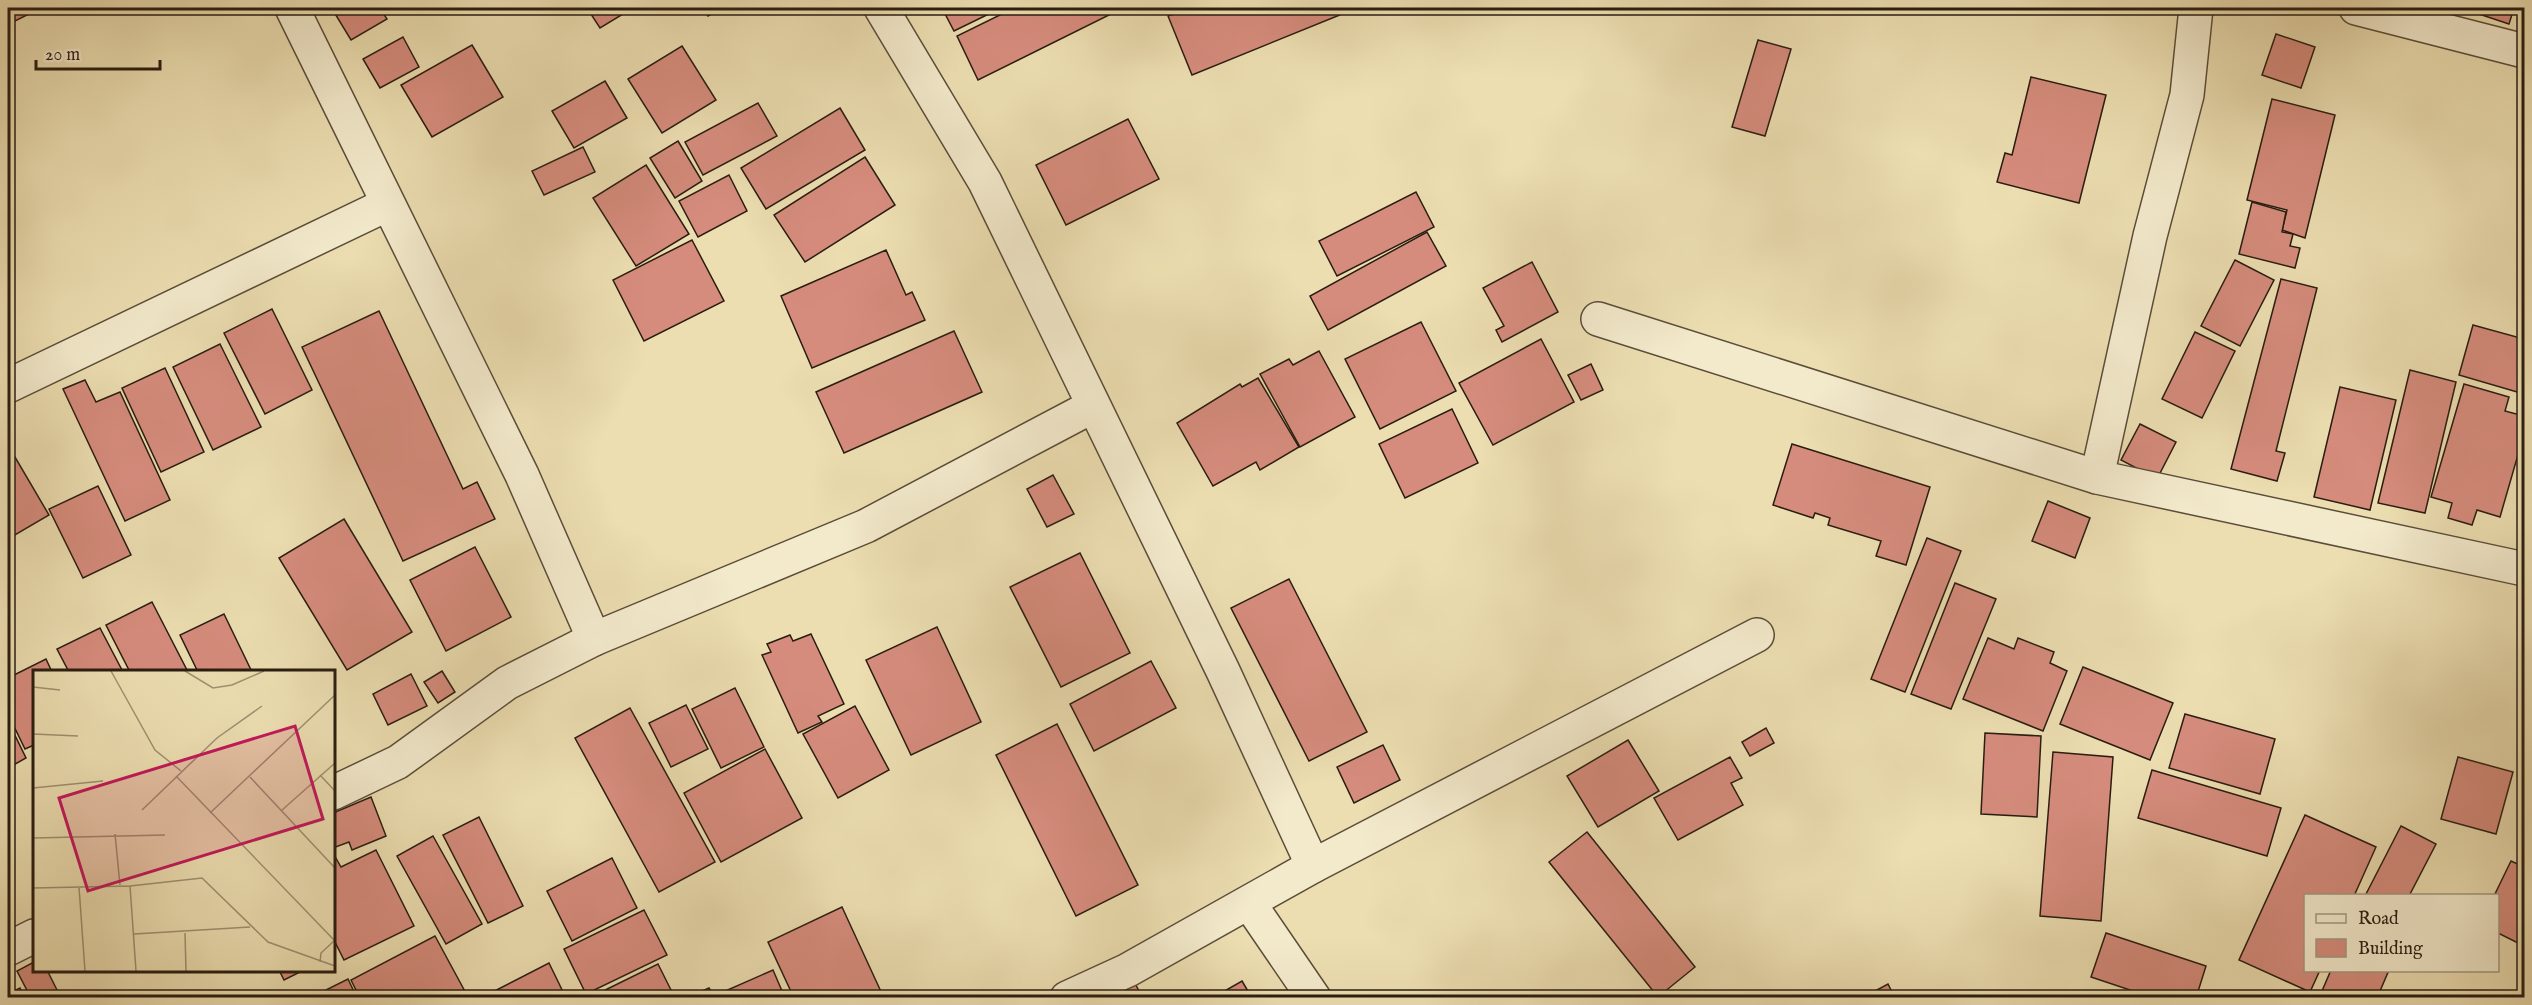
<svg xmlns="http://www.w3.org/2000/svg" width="2532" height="1005" font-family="'IM FELL English',serif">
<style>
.building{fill:#d68c7d;stroke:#291d11;stroke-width:1.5}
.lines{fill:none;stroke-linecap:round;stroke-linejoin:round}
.street-casing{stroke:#5a4d39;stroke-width:36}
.street{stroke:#f3eacc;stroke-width:33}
.inset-road{fill:none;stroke:#9e9171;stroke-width:1.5}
.view{fill:#c2185b;fill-opacity:0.15;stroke:#c2185b;stroke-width:3}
.inset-edge{fill:none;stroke:#291d11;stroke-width:3}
</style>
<rect width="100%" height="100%" fill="#ecdeb1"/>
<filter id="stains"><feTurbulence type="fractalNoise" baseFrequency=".00333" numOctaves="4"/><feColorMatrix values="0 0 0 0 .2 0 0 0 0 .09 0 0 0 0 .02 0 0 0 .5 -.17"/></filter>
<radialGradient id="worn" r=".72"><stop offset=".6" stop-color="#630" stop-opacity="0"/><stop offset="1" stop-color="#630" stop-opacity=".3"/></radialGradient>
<g class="building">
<path d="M8 8H41L13 22Z"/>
<path d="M341 8H380L387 19 351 40 334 12Z"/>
<path d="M587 8H633L600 28Z"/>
<path d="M703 8H723L708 16Z"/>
<path d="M942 8H1001L954 31Z"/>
<path d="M1014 8H1123L978 80 957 36Z"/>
<path d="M1190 8H1345L1347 12 1192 75 1168 16Z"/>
<path d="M2461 8H2514L2509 24Z"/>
<path d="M2276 34 2315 47 2301 88 2262 75Z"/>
<path d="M403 37 419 67 380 88 363 59Z"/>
<path d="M1758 40 1791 49 1765 136 1732 127Z"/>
<path d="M472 45 503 97 432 137 401 85Z"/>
<path d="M682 46 716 100 662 133 628 79Z"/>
<path d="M2031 77 2106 95 2079 203 1997 182 2005 153 2012 155Z"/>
<path d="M605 81 627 118 574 148 552 111Z"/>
<path d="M2272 99 2335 115 2305 238 2282 230 2287 210 2247 200Z"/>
<path d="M758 103 777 136 703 175 685 142Z"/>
<path d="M840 108 865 150 766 209 741 168Z"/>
<path d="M1128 119 1159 179 1066 225 1036 165Z"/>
<path d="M678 141 702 181 675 198 650 158Z"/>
<path d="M583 147 595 172 544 195 532 171Z"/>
<path d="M865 157 895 205 805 262 774 215Z"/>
<path d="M646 165 689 234 636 266 593 198Z"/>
<path d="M729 175 747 211 698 237 679 201Z"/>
<path d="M1416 192 1434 227 1337 276 1319 241Z"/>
<path d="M2252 202 2286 212 2282 232 2293 234 2290 246 2300 248 2295 268 2239 254Z"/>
<path d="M1427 232 1446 266 1328 330 1310 296Z"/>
<path d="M692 240 724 301 644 341 613 280Z"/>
<path d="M886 250 906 295 912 292 925 320 812 368 781 296Z"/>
<path d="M2235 260 2274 280 2240 346 2201 326Z"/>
<path d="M1532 262 1558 312 1502 342 1496 330 1504 326 1483 288Z"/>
<path d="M2281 279 2317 288 2276 451 2285 453 2277 481 2231 469Z"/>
<path d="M272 309 312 390 265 414 224 333Z"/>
<path d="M379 311 463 489 477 482 495 519 403 561 302 347Z"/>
<path d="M1421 322 1456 391 1380 429 1345 359Z"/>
<path d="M2473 325 2524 339V394L2459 375Z"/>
<path d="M954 331 982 392 844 453 816 392Z"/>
<path d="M2195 332 2235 351 2202 418 2162 399Z"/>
<path d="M1541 339 1574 402 1493 445 1459 383Z"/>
<path d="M220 344 261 427 213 450 173 367Z"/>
<path d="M1319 351 1355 417 1300 447 1260 374 1289 359 1293 365Z"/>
<path d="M1591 364 1603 390 1581 400 1568 375Z"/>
<path d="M165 368 204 452 161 472 122 388Z"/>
<path d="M2410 370 2456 382 2425 513 2378 503Z"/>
<path d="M1258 378 1299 447 1260 470 1256 462 1213 486 1177 423 1240 384 1242 387Z"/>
<path d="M85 380 96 402 120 392 170 500 125 521 63 389Z"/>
<path d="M2464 384 2509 397 2505 411 2524 416V434L2500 517 2477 510 2472 525 2448 518 2452 503 2431 497Z"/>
<path d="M2340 387 2396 400 2370 510 2314 497Z"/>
<path d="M1452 409 1478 463 1405 498 1379 444Z"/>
<path d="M2140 424 2176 442 2157 479 2121 460Z"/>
<path d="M1792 444 1930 487 1906 565 1876 556 1881 541 1828 525 1830 518 1815 513 1813 518 1773 505Z"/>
<path d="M12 452 49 515 8 539V454Z"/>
<path d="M1053 475 1074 514 1047 527 1027 489Z"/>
<path d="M98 486 131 555 83 578 49 509Z"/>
<path d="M2048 501 2090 518 2075 558 2032 541Z"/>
<path d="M344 519 412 632 347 670 279 558Z"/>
<path d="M1927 538 1961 551 1905 692 1871 679Z"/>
<path d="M475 547 511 617 446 651 410 580Z"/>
<path d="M1080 553 1130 653 1061 687 1010 587Z"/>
<path d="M1289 579 1367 732 1309 761 1231 608Z"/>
<path d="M1955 583 1996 599 1951 709 1911 694Z"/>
<path d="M152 602 188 672H130L106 625Z"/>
<path d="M224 614 252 672H198L180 635Z"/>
<path d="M937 627 981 722 911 755 866 660Z"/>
<path d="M100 628 123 672H69L57 649Z"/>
<path d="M811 634 844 704 818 716 822 722 798 733 762 655 771 652 767 644 790 635 793 641Z"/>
<path d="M1988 638 2014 649 2018 638 2054 652 2050 663 2067 671 2043 731 1963 699Z"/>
<path d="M46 659 52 672H34V745L25 749 8 714V678Z"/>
<path d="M1151 661 1176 708 1094 751 1070 704Z"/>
<path d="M2083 667 2173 703 2150 760 2060 724Z"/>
<path d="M442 671 455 692 438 703 424 682Z"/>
<path d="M411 674 427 706 388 725 373 694Z"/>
<path d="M735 688 764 747 721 768 692 709Z"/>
<path d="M686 705 708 749 671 767 649 723Z"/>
<path d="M855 706 889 770 838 798 803 734Z"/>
<path d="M630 708 715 862 659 892 575 738Z"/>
<path d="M2185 714 2275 739 2260 794 2169 768Z"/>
<path d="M8 721 26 758 8 768Z"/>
<path d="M1057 724 1138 885 1076 916 996 755Z"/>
<path d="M1766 728 1774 743 1750 756 1742 742Z"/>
<path d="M1985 733 2041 736 2037 817 1981 814Z"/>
<path d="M1628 740 1659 791 1598 827 1567 776Z"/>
<path d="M1383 745 1400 780 1354 803 1337 767Z"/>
<path d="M765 749 802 818 721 862 684 793Z"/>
<path d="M2053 752 2113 757 2101 921 2040 916Z"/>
<path d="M1730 757 1742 778 1731 783 1743 805 1678 840 1654 798Z"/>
<path d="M2458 757 2513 772 2496 834 2441 819Z"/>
<path d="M2152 770 2281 808 2267 856 2138 818Z"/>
<path d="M371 797 386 836 352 850 349 842 333 848V813Z"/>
<path d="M2305 815 2376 847 2354 896H2306V970H2320L2310 992 2239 960Z"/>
<path d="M479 817 523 906 488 923 443 835Z"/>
<path d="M8 820 14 832 8 835Z"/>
<path d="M2401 826 2436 844 2409 896H2365Z"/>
<path d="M1587 832 1695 967 1658 997 1549 862Z"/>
<path d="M433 836 482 924 446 944 397 856Z"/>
<path d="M376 850 414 926 344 960 333 938V853L341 867Z"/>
<path d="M612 858 637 908 572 941 547 891Z"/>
<path d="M2511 861 2524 867V946L2498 933V896H2494Z"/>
<path d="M842 907 883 996 794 998 768 942Z"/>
<path d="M644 910 667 955 586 994 564 949Z"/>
<path d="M2106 933 2206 966 2196 998H2154L2091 977Z"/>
<path d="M435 936 468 997 360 998 351 980Z"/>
<path d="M34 962V970H47L61 998H31L17 971Z"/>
<path d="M549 963 566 998H481Z"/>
<path d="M658 964 675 998H589Z"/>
<path d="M279 970H304L284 980Z"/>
<path d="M773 970 785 998 691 996 709 988 714 996Z"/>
<path d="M2331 970H2389L2377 998H2319Z"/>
<path d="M348 979 357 998H310Z"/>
<path d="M1133 980 1143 998H1101Z"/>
<path d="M1242 981 1252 998H1218L1216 996Z"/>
<path d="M1888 984 1895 998H1862Z"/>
<path d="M20 988 25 998H8V994Z"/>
</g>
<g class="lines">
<defs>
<g id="street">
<path d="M292 8 522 475 594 639"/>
<path d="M881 8 985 182 1223 671 1313 866"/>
<path d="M2356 8 2524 51"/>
<path d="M1598 319 2097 477 2524 569"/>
<path d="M8 386 388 204"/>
<path d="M2097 477 2150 236 2187 95 2196 8"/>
<path d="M333 793 398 762 507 683 594 639 866 526 1093 406"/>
<path d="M1249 903 1314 998"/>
<path d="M8 949 34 936"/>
<path d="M1067 998 1128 970 1313 866 1757 635"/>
</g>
</defs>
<use href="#street" class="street-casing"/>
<use href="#street" class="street"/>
</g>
<g transform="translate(33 670)">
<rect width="302" height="302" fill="#ecdeb1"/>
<path class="inset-road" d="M78 1 122 80 148 101M152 1 180 18 199 15 231 1M0 17 27 20M0 64 45 66M287 105 302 121M143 106 301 270M217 107 302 198M0 118 70 111M109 140 184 68 229 36M248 141 302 93M177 143 302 25M82 164 87 215M0 168 132 165M97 216 103 301M46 217 52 301M0 218 97 216 169 208 235 272 302 296M152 263 153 301M101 264 217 257M287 292 288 283 302 270"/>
<path class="view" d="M262 56 290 149 55 221 26 128Z"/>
<rect width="302" height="302" class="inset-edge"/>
</g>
<rect width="2532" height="1005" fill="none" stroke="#ecdeb1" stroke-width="30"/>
<rect x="9" y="9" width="2514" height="987" fill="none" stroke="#291d11" stroke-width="3"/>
<rect x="15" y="15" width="2502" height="975" fill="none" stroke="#291d11" stroke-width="1.5"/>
<rect x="2304" y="894" width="195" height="78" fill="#f3eacc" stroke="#a29881" stroke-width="1.5"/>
<rect x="2316" y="914" width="30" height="9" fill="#f3eacc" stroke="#a29881" stroke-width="1.5"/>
<text x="2358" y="924" font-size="18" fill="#291d11">Road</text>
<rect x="2316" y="939" width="30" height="18" fill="#d68c7d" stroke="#a29881" stroke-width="1.5"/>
<text x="2358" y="954" font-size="18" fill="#291d11">Building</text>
<path d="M36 60v9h124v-9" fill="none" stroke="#291d11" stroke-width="3"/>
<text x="45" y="60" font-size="18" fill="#291d11" stroke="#f3eacc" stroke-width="4.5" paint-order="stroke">20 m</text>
<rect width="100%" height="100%" filter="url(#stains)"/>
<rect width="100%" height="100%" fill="url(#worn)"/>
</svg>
